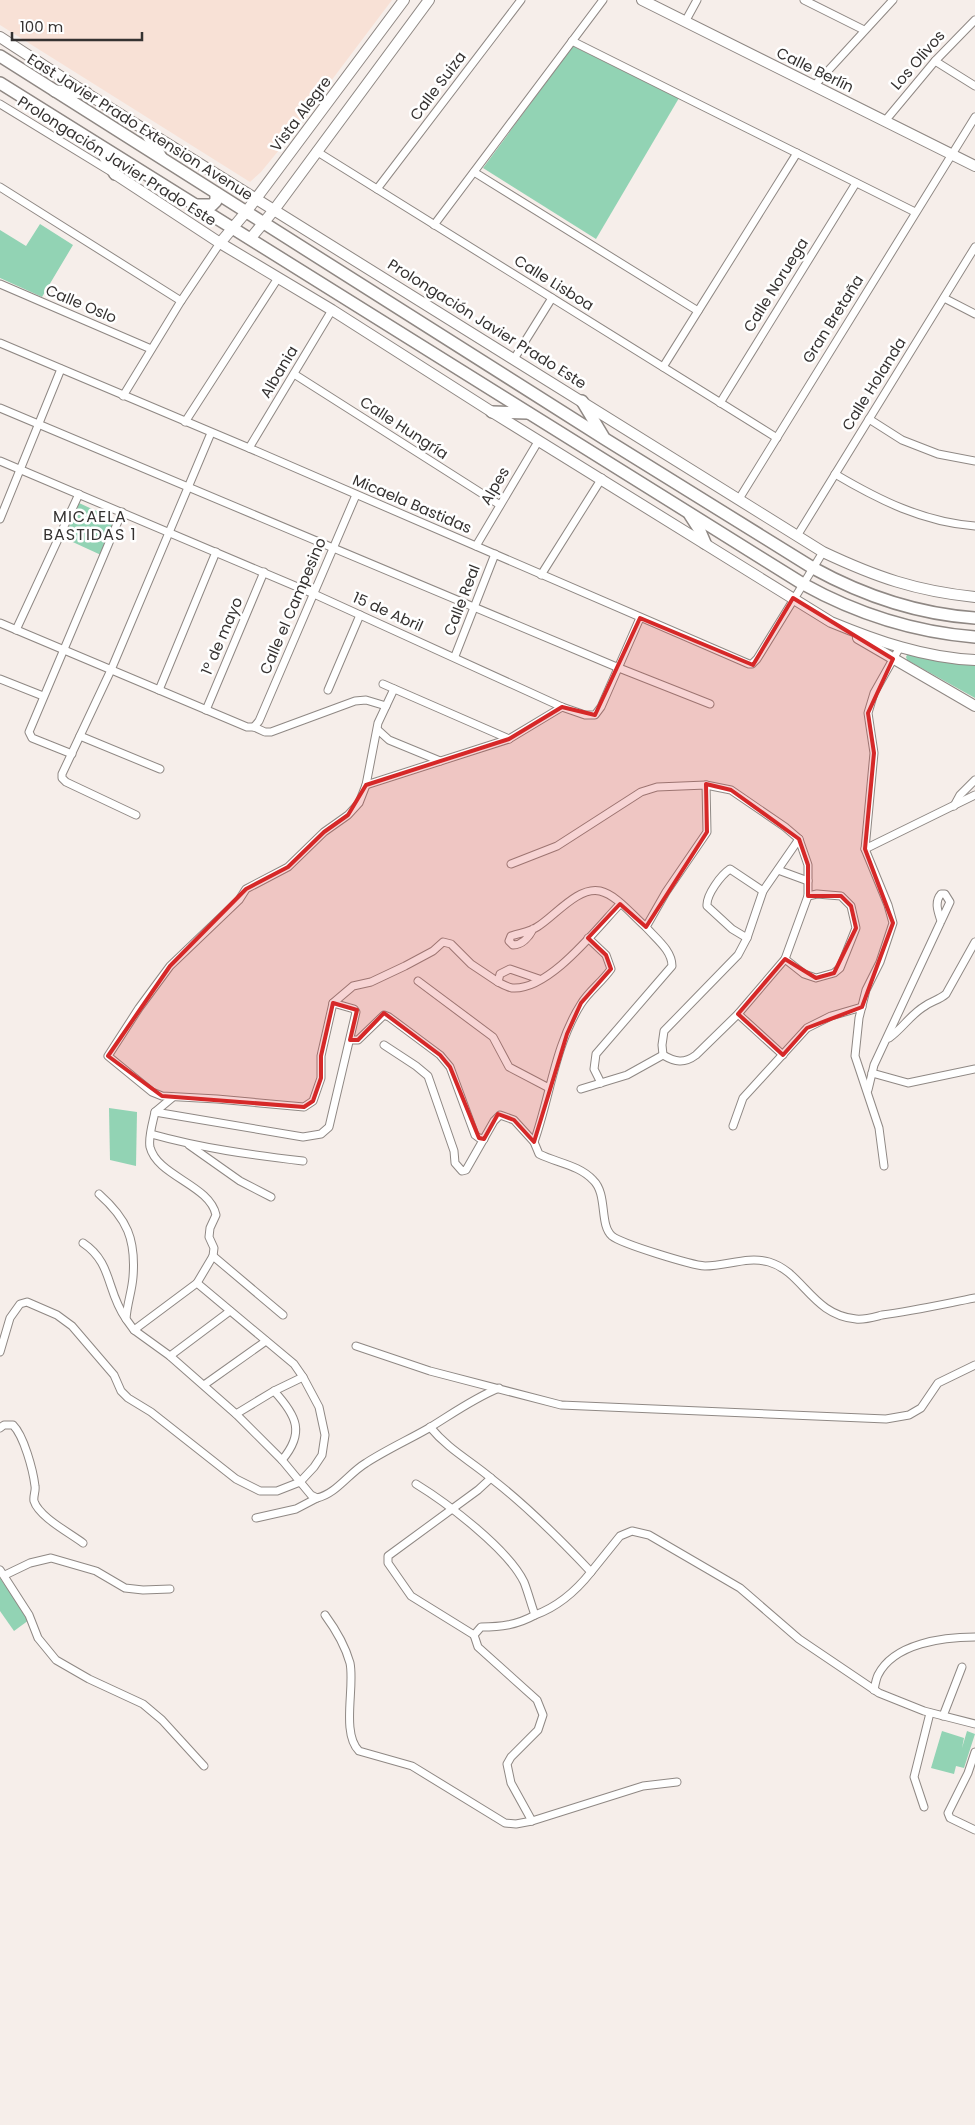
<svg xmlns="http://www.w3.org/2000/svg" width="975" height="2125" font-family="Poppins,sans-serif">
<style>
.commercial{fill:#f8e1d6}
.green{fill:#92d3b4}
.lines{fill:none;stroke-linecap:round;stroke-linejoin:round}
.street-casing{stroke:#8f8884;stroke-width:9}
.secondary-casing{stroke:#8f8884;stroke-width:12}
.primary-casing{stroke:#8f8884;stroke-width:14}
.street{stroke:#fff;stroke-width:7}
.secondary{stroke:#fff;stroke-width:10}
.primary{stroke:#fff;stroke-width:11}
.marked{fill:#d62828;fill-opacity:0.2;stroke:#d62828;stroke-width:4;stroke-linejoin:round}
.labels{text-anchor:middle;stroke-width:5;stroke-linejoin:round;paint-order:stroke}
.street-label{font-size:15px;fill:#353231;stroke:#fff}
.neighbourhood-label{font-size:16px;letter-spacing:1px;fill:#353231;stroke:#fff}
</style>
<rect width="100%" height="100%" fill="#f6eeea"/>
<path class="commercial" d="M0 0H392L279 150 261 172 250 182 0 25Z"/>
<g class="green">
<path d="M573 46 679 98 596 239 483 168Z"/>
<path d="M40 224 73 245 42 297 0 278V230L26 246Z"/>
<path d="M79 503 116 520 101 555 64 538Z"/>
<path d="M908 653 975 665V698L907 660 906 657Z"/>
<path d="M109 1108 137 1112 136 1166 110 1160Z"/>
<path d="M0 1578 29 1620 14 1631 0 1611Z"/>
<path d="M942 1731 964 1738 962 1748 967 1731 975 1734 964 1768 956 1766 954 1774 931 1768Z"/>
</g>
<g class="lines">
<defs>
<g id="street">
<path d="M804 0 864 30"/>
<path d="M685 22 697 0"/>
<path d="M572 41 915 212"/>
<path d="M935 61 975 86"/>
<path d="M814 86 893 0"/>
<path d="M0 104 113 173"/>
<path d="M885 121 935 61 975 20"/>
<path d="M316 151 777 438"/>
<path d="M474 172 698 311"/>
<path d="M0 187 181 301"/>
<path d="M377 189 521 0"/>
<path d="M434 225 603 0"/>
<path d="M0 284 151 349"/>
<path d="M944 298 975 314"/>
<path d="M0 343 249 448 749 664H752L757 659 823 552"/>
<path d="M514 359 552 298"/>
<path d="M663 367 797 153"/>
<path d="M294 374 500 505"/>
<path d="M123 396 181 301 220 243"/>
<path d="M720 403 856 183"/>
<path d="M0 408 619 668 710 704"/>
<path d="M869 419 902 440 938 454 975 461"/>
<path d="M185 422 278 278"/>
<path d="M249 448 332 310"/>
<path d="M0 461 314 594 562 707 585 715H595L601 707 640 618"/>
<path d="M835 474C879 500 923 522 975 526"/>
<path d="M739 499 975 117"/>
<path d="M0 519 61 369"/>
<path d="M797 536 975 247"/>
<path d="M476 546 539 440"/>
<path d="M541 575 602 478"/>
<path d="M0 623 247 727H254L265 732H271L355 701 366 700 386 706"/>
<path d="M16 630 79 494"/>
<path d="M455 656 495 554"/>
<path d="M0 679 43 696"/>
<path d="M383 684 509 739"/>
<path d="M394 689 378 723 366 785 359 803 348 815 324 832 288 867 246 889 239 900 170 966 139 1008 108 1056 152 1092 162 1096 217 1099 304 1107 313 1101 321 1078V1056L333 1003 353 986 371 982 405 966 433 951 443 942 451 944 471 964 498 982"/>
<path d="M159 690 216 552"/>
<path d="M328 690 360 615"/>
<path d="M206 710 264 572"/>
<path d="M254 727 259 721 356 495"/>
<path d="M378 730 389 740 440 761"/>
<path d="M80 736 160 769"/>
<path d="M72 754 32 738 29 732 122 512"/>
<path d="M366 785 509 739 562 707"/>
<path d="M954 806 960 795 975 780"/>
<path d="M136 815 66 782 62 778V774L111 670 211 433"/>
<path d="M865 849 975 795"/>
<path d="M511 864 557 846 641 792 657 787 706 785 731 790 785 827 799 839 808 865V896L785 959 738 1014 696 1055C684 1064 675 1062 663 1055L627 1075 581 1089"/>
<path d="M778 870 808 881"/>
<path d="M533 929C529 937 522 945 513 945L509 941 511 936C519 933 530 932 537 927 554 917 578 886 600 891 617 895 633 916 646 927"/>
<path d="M588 938 606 955 611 969C602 982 589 991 581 1004 555 1045 550 1097 534 1142L539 1154C557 1163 579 1165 593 1180 608 1194 599 1225 612 1236 622 1244 691 1265 705 1266 727 1266 747 1256 769 1262 803 1272 812 1315 856 1319 864 1320 874 1317 882 1315 913 1311 944 1304 975 1298"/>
<path d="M747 938 732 929 707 906C706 895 721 875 730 869L763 891"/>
<path d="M785 959 804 974 816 978 834 973 840 968 856 928 851 906 841 896 817 894 808 896"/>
<path d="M539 979 510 969 500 974 498 982C502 984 507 987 512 988 549 991 597 928 620 904"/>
<path d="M418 981 493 1037 509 1067 549 1088"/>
<path d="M738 1014 783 1055"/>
<path d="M889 1038C902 1029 911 1014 925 1006 932 1001 939 1000 946 994L975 942"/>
<path d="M350 1040H358L384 1015 389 1017 440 1055 450 1067 475 1135 479 1138 484 1139"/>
<path d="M384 1045 416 1066 428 1076 454 1151 455 1163 462 1171 466 1170 494 1121 500 1115 514 1120 534 1142"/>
<path d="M663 1055 662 1045 664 1031 738 955 747 938 763 891 799 839"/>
<path d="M872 1073 908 1083 975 1069"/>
<path d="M601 1083 594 1069 596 1054 672 966C672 950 655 938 646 927L666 892 707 832 706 785"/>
<path d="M868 1090 874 1065 950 902 945 894H941C934 902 938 912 941 921"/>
<path d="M173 1097 155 1112C153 1122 148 1137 150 1147 157 1176 210 1185 216 1215L210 1228 209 1237 214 1248 213 1256 197 1283"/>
<path d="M155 1112 303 1137 321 1134 329 1127 356 1012 354 1009 333 1003"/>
<path d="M733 1126 743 1098 807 1028 831 1016 862 1007"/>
<path d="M151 1134C201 1148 251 1155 303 1161"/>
<path d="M189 1145 240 1181 271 1197"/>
<path d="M884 1166 879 1128 855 1056 859 1018 866 990 880 962 893 923 888 905 865 849 874 753 868 713 874 693 900 647"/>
<path d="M99 1194C127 1219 136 1239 133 1277 132 1291 127 1304 126 1319L134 1330 170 1356 236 1414 282 1460 311 1495 317 1498C336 1494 349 1473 366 1463 386 1450 408 1440 429 1428 452 1414 474 1398 499 1388"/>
<path d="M83 1243C113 1263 106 1291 126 1319"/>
<path d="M213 1256 283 1315"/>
<path d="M356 1346 430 1371 561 1405 886 1419 909 1415 921 1408 938 1383 975 1365"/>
<path d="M0 1352 10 1318 20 1304 27 1302 57 1315 72 1326 114 1375 121 1391 128 1398 151 1412 236 1479 260 1491H277L300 1482 314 1467 322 1455 325 1435 319 1407 303 1377 294 1364 197 1283 134 1330"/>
<path d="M170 1356 230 1311"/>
<path d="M204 1385 266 1341"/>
<path d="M274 1391C297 1416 305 1433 282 1460"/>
<path d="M236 1414 274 1391 303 1377"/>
<path d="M0 1428 4 1425H13C24 1436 33 1470 35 1486 36 1491 33 1496 34 1501 39 1517 70 1533 83 1543"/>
<path d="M416 1484C447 1503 508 1549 524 1582 528 1592 531 1604 535 1615 557 1607 576 1591 591 1572 560 1539 528 1507 492 1479 470 1460 450 1451 430 1427"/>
<path d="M256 1518 296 1509 317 1498"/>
<path d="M0 1570 29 1615 38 1638 56 1660 89 1679 143 1704 162 1720 204 1766"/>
<path d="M591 1572 620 1536 632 1531 649 1535 740 1588 799 1639 879 1693 924 1711 975 1724"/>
<path d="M5 1575 30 1563 51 1558 96 1571 125 1588 143 1590 170 1589"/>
<path d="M325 1615C336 1630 345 1645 350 1663 355 1687 341 1733 359 1751L412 1766 505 1823 516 1824 532 1821 643 1786 677 1782"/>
<path d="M474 1635 411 1596 388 1563V1556L478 1490 491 1478"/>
<path d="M874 1690C875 1685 876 1679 878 1675 894 1643 944 1637 975 1637"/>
<path d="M943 1716 962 1667"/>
<path d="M975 1752 968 1773 948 1813 950 1818 975 1830"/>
<path d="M924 1807 914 1777 930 1713"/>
<path d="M532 1821 511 1783 507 1764 511 1757 538 1730 543 1715 537 1700 478 1647 474 1635 481 1627C501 1627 517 1625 535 1615"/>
</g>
<g id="secondary">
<path d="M642 0 975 166"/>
<path d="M0 37 86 93 823 552C876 577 916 591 975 597"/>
<path d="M115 174 220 243 332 310 492 412 831 622C877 641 925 658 975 660"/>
<path d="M250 239 274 210 429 0"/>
<path d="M220 243 246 212 404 0"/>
<path d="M858 638 975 706"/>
</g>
<g id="primary">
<path d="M0 56 605 439 813 568C864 596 917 614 975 618"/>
<path d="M0 83 803 584C857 614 913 632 975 637"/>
<path d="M55 91 86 93"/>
<path d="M144 129 161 157"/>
<path d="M97 144 115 174"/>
<path d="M195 205H212L216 201V193"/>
<path d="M582 401 603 436"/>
<path d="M492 412 528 413"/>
<path d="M690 515 699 529 705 543"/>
</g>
</defs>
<use href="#street" class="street-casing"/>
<use href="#secondary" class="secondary-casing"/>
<use href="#primary" class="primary-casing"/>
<use href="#street" class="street"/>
<use href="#secondary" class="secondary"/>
<use href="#primary" class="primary"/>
</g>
<path class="marked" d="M793 598 893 659 868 713 874 753 865 849 893 923 862 1007 807 1028 783 1055 738 1014 785 959 816 978 834 973 856 928 851 906 841 896H808V865L799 839 731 790 706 784 707 832 646 927 620 904 588 938 606 955 611 969 581 1003 567 1034 534 1142 514 1120 498 1114 484 1139 479 1138 450 1067 440 1055 384 1013 358 1040H350L357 1010 333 1003 321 1056V1078L313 1101 304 1107 162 1096 108 1056 170 966 246 889 288 867 324 832 348 815 366 785 509 739 562 707 595 715 640 618 753 665Z"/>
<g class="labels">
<g class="street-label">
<text transform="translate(918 60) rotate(-49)" y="5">Los Olivos</text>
<text transform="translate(815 70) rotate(26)" y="5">Calle Berlín</text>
<text transform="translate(438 86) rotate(-53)" y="5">Calle Suiza</text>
<text transform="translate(301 114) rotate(-53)" y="5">Vista Alegre</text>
<text transform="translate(140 127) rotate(32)" y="5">East Javier Prado Extension Avenue</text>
<text transform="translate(117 161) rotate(32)" y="5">Prolongación Javier Prado Este</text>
<text transform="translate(554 283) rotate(32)" y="5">Calle Lisboa</text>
<text transform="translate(776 285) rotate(-58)" y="5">Calle Noruega</text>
<text transform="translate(81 304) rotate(23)" y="5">Calle Oslo</text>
<text transform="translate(833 319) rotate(-58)" y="5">Gran Bretaña</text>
<text transform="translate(487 324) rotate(32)" y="5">Prolongación Javier Prado Este</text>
<text transform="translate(279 372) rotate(-59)" y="5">Albania</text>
<text transform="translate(874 384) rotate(-58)" y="5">Calle Holanda</text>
<text transform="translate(404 428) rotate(33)" y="5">Calle Hungría</text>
<text transform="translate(495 486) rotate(-59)" y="5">Alpes</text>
<text transform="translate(412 504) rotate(23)" y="5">Micaela Bastidas</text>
<text transform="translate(462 600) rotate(-69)" y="5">Calle Real</text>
<text transform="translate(293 606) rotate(-67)" y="5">Calle el Campesino</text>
<text transform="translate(388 612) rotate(24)" y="5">15 de Abril</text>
<text transform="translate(222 636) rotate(-67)" y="5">1º de mayo</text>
</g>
<g class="neighbourhood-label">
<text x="90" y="522">MICAELA<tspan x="90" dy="18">BASTIDAS 1</tspan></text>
</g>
</g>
<path d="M12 32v8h130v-8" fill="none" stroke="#353231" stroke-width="2.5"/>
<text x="20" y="32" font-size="15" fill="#353231" stroke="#ffffff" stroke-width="4" paint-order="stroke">100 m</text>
</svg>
